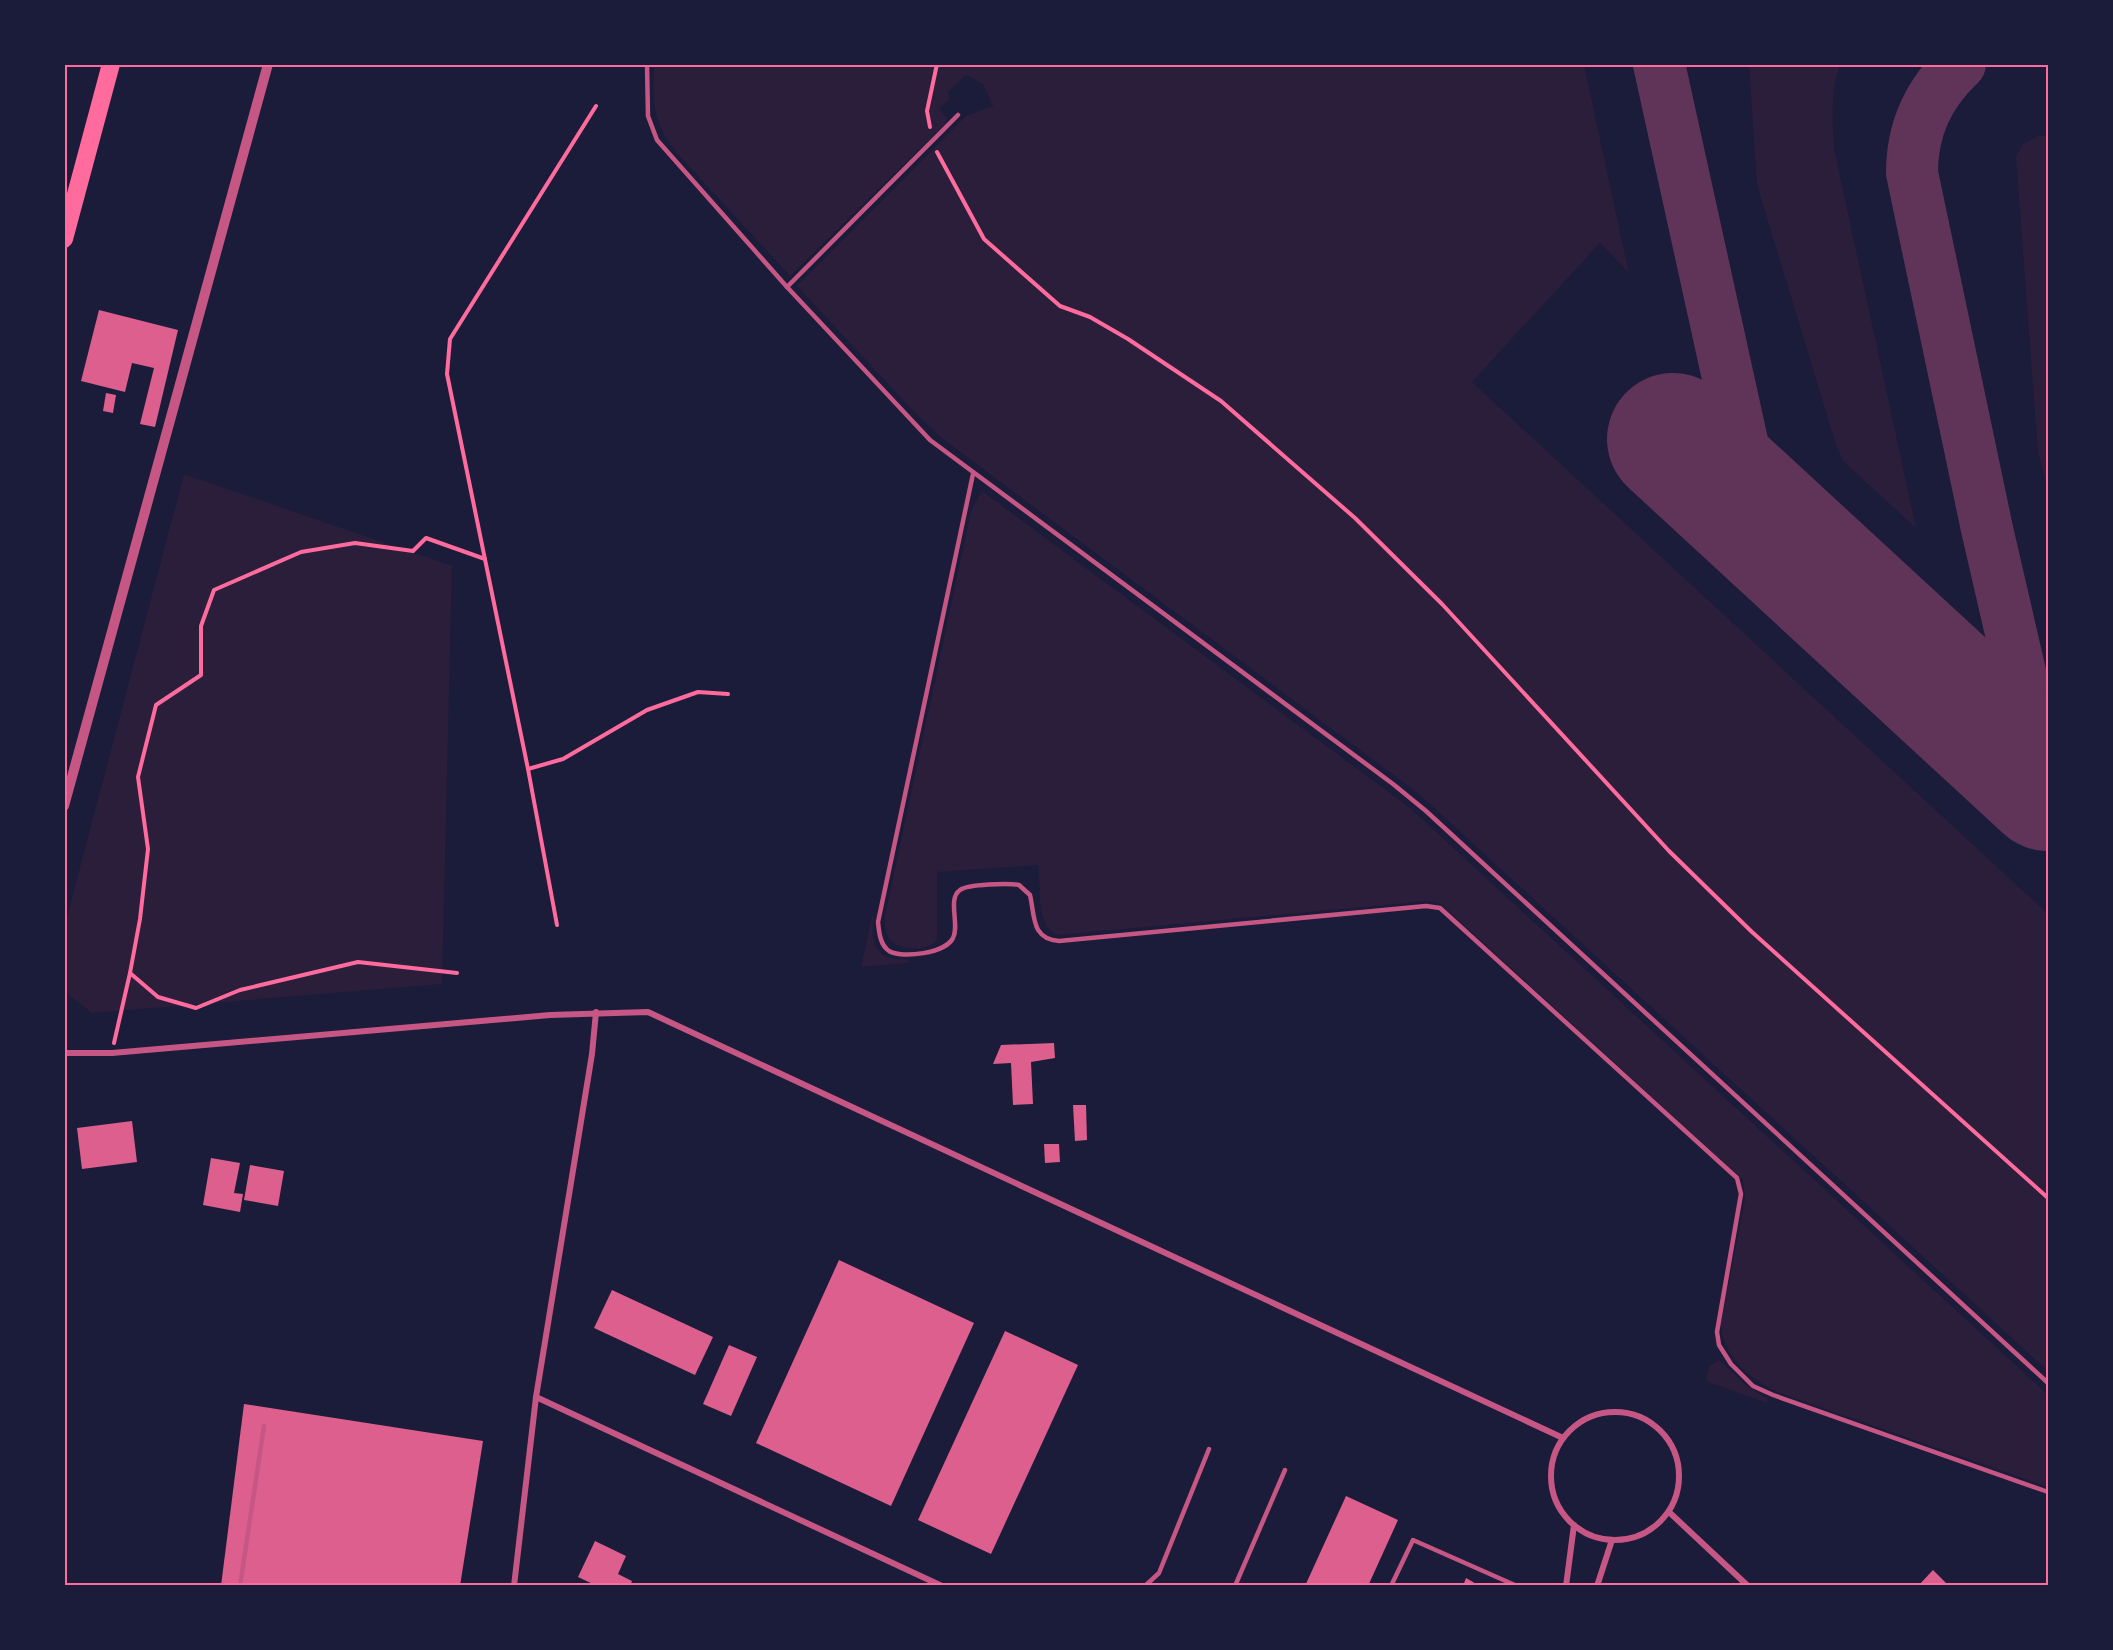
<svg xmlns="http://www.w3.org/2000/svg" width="2113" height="1650" font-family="Rubik,sans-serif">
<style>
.green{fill:#2a1e3b}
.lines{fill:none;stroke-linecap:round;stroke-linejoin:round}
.taxiway{stroke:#603358;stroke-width:52}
.runway{stroke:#603358;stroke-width:132}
.building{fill:#dd5f8e}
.path{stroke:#ff6b9d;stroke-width:4}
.service{stroke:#c65784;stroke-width:4.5}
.minor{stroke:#c65784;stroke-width:6}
.tertiary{stroke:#c65784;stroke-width:10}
.motorway{stroke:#ff6b9d;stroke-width:18}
.neatline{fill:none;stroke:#ff6b9d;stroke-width:2}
</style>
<rect width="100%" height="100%" fill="#1b1b3a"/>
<g class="green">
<path d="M654 65H1584L1629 273 1600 243 1472 382 2048 914V1371L1419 794 943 439 916 414 797 286 966 116 993 106 983 84 966 75 948 92 949 99 939 109 947 118 946 123 790 276 677 153C652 122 653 103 654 65Z"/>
<path d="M1749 65H1840C1830 93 1832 123 1835 153L1916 528 1843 461 1836 445 1757 185Z"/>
<path d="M2038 136H2048V488L2038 453 2016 157 2023 144Z"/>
<path d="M184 474 452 566 442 984 92 1013 65 992V924Z"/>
<path d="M982 491 1410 808 2048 1395V1487L1783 1394C1753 1382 1723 1359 1721 1324L1745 1199 1743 1180 1441 904 1427 901 1058 935C1034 926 1042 885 1038 865L937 872V940C930 947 924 948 915 948 893 949 883 938 885 916L971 511Z"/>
<path d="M872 917H874C869 945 878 962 908 959L909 963 861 967Z"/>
<path d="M1719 1360 1746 1385 1768 1399 1767 1403 1706 1381 1709 1366Z"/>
</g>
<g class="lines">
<g class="taxiway">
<path d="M1659 64 1749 473 1763 508 1786 544"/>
<path d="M1960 64C1928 94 1912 129 1912 173L1987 529 2035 737 2048 772"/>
</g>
<path class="runway" d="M1673 439 2048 785"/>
</g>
<g class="building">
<path d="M99 310 178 330 155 427 140 424 154 368 132 363 125 392 81 381Z"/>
<path d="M106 393 116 395 113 413 103 411Z"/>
<path d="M1054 1043 1055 1058 1031 1062 1033 1104 1013 1105 1011 1063 993 1064 1001 1045Z"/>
<path d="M1073 1105H1086L1087 1140 1075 1141Z"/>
<path d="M132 1121 137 1162 82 1169 77 1128Z"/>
<path d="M1044 1144H1059L1060 1162 1045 1163Z"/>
<path d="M211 1158 240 1163 234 1193 243 1194 240 1212 203 1205Z"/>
<path d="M250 1165 284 1171 278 1206 244 1200Z"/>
<path d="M839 1260 974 1323 891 1506 756 1443Z"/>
<path d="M612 1290 713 1337 695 1375 594 1328Z"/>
<path d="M1005 1331 1078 1365 991 1554 918 1520Z"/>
<path d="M729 1345 757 1357 731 1416 703 1404Z"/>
<path d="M244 1404 483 1441 460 1586H221Z"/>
<path d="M1346 1496 1398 1520 1368 1586H1305Z"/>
<path d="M595 1541 626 1556 618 1574 632 1581 630 1586H597L578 1577Z"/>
<path d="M1933 1570 1949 1586H1918Z"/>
<path d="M1466 1578 1480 1586H1463Z"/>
</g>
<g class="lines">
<g class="path">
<path d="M930 127 927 111 937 64"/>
<path d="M937 152 984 239 1060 306 1090 317 1128 339 1221 401 1355 518 1442 604 1669 851 1752 932 2048 1198"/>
<path d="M528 769 563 759 647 710 698 692 728 694"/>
<path d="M557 925 528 769 447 374 450 339 596 106"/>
<path d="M457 973 358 962 240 990 196 1008 158 997 130 973 140 919 148 849 138 777 156 705 201 675V626L214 590 301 552 355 543 413 551 426 538 485 559"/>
<path d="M114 1043 130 973"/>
</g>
<g class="service">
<path d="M647 64 648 116 657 140 787 287 958 115"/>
<path d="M787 287 930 440 1393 784 1426 811 2048 1383"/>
<path d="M973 474 878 922C879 932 880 945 889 951 902 959 946 953 953 938 960 925 947 899 960 890 968 884 1009 883 1019 885L1030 895C1035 916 1031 939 1059 941L1426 906 1440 908 1737 1178 1741 1194 1717 1332 1719 1345 1731 1364 1753 1386 1773 1395 2048 1492"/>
<path d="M240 1586 264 1426"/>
<path d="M1145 1586 1159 1573 1209 1449"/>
<path d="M1235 1586 1285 1470"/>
<path d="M1391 1586 1413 1540 1517 1586"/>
</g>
<g class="minor">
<path d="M64 1053H112L550 1015 648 1012 1563 1438"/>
<path d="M536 1397 942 1586"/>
<circle cx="1615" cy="1476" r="64"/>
<path d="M1669 1512 1748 1586"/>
<path d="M514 1586 536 1397 592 1054 596 1012"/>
<path d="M1566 1586 1574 1525"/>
<path d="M1597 1586 1612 1540"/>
</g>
<path class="tertiary" d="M64 806 268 64"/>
<path class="motorway" d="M64 239 111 64"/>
</g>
<rect width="2113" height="1650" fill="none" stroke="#1b1b3a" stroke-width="132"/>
<rect x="66" y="66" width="1981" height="1518" class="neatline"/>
</svg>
